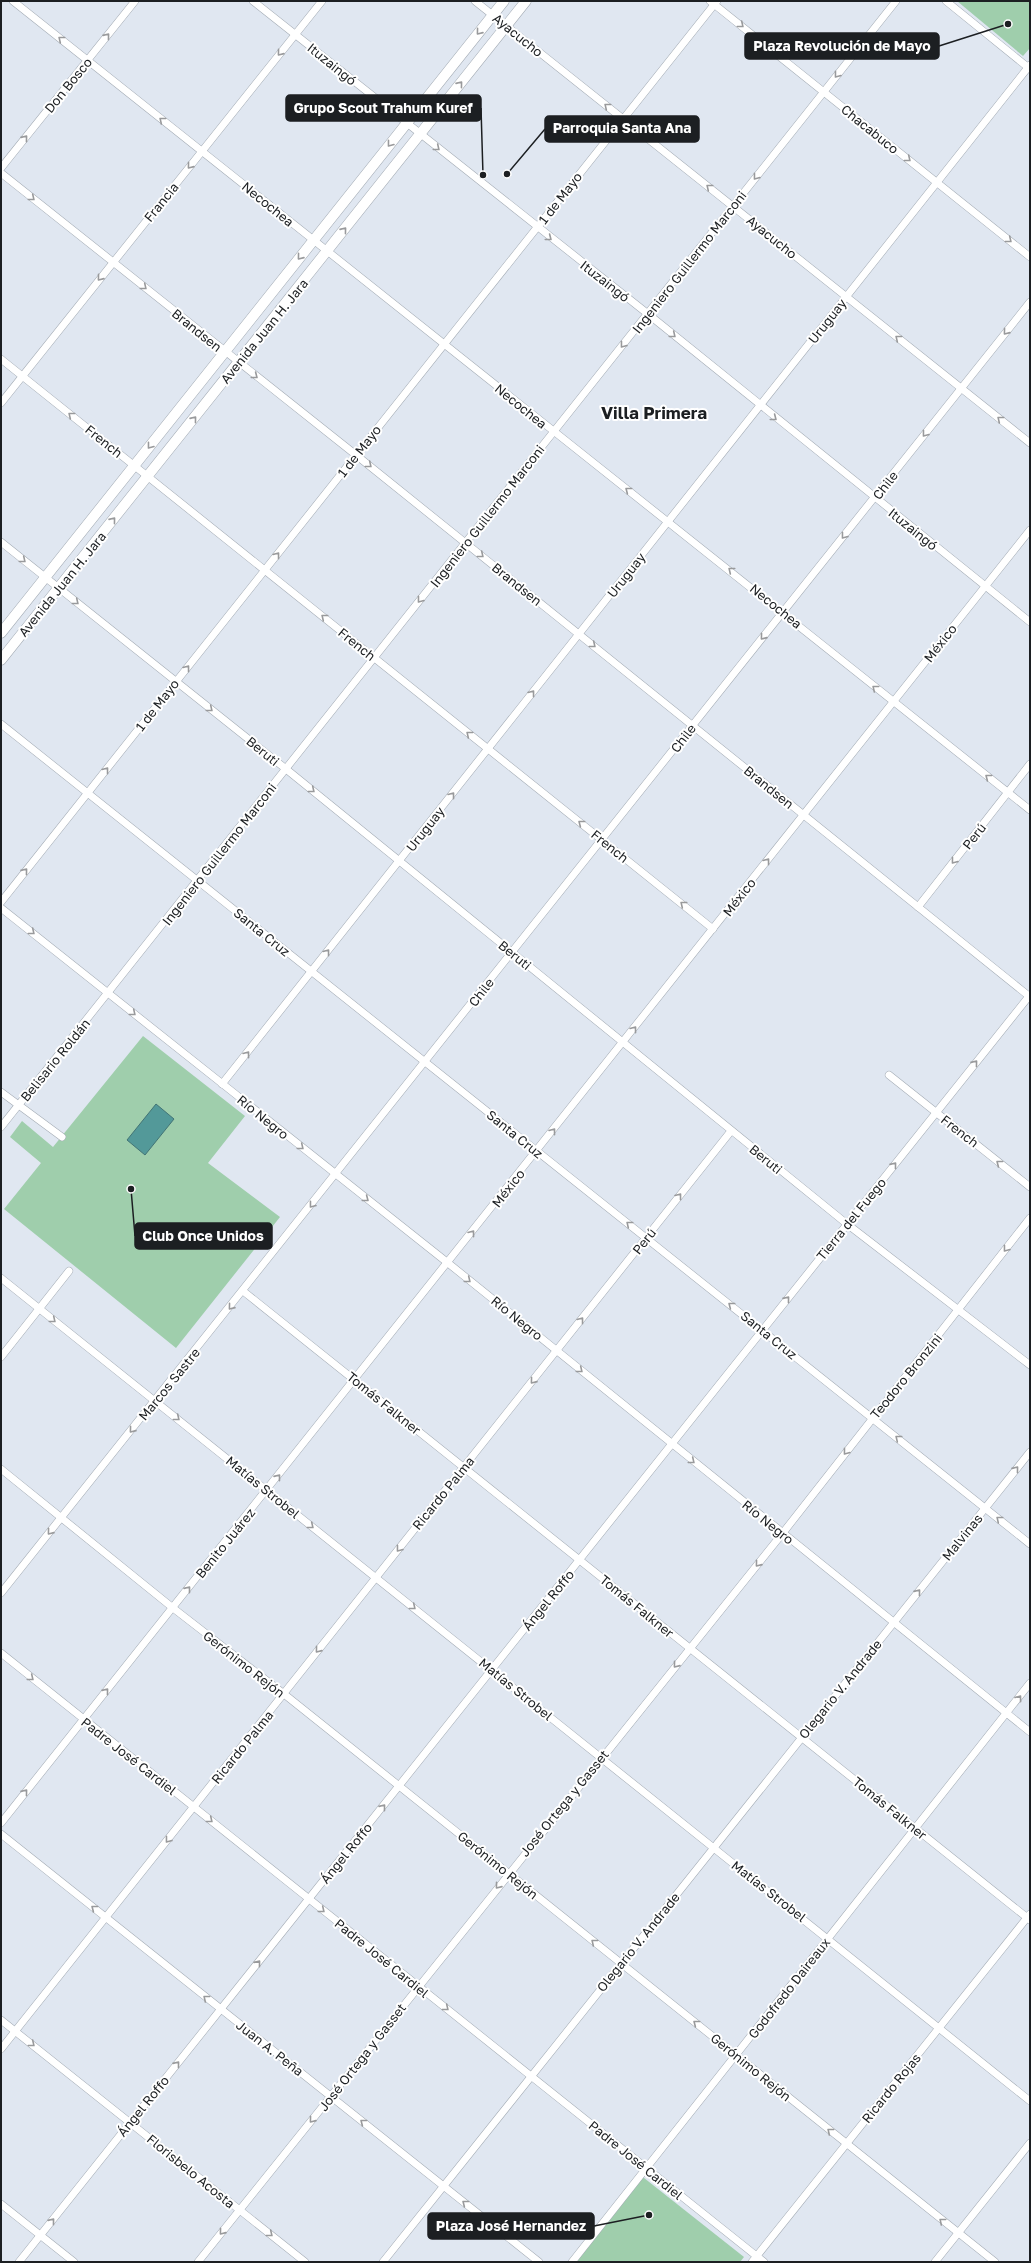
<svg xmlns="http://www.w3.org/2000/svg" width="1031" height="2263" font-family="'Golos Text',sans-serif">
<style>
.green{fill:#9fceac}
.water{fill:#539999;stroke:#427475}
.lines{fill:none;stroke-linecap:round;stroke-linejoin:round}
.street-casing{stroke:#a3abb4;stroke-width:8}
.secondary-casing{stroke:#a3abb4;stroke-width:11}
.street{stroke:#fff;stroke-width:7}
.secondary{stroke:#fff;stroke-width:10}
.oneway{stroke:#999a9c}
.labels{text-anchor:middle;stroke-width:4;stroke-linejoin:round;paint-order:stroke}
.street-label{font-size:13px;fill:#1c1f22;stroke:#fff}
.district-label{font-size:17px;font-weight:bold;fill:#1c1f22;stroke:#fff}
.leader{fill:none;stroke:#1c1f22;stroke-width:1.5}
.callout-dot{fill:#1c1f22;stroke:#fff;stroke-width:1.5}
.callout{fill:#1c1f22;stroke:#1c1f22;stroke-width:1.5}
.callout-label{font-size:14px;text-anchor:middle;font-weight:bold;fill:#fff}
</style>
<rect width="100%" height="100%" fill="#e0e7f1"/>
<g class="green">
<path d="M957 1H1030V48L1023 56Z"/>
<path d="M143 1036 245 1116 208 1163 280 1217 176 1348 4 1209 41 1163 10 1137 22 1121 53 1147Z"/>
<path d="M639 2174 744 2257 740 2262H569Z"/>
</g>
<path class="water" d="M156 1104 174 1119 145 1155 127 1140Z"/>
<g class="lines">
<defs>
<g id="street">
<path d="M13 1 1030 810"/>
<path d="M253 1 648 314 1030 622"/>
<path d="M475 1 1030 443"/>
<path d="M710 1 1030 257"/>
<path d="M946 1 1030 69"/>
<path d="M1 168 135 1"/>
<path d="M1 173 356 455 1030 997"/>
<path d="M1 359 713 929"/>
<path d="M1 403 322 1"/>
<path d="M1 542 286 769 847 1224 1030 1365"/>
<path d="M1 724 1030 1544"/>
<path d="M1 902 717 1"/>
<path d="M918 907 1030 764"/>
<path d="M1 908 448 1263 1030 1732"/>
<path d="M889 1075 1030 1187"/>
<path d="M222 1084 1030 65"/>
<path d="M1 1092 62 1137"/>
<path d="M1 1127 896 1"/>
<path d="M1 1278 1030 2101"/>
<path d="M243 1291 1030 1920"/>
<path d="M1 1357 69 1271"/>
<path d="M1 1469 173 1608 284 1694 995 2262"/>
<path d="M1 1593 1030 302"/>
<path d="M1 1653 764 2262"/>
<path d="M1 1823 1030 530"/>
<path d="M1 1834 539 2262"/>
<path d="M1 2020 305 2262"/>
<path d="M1 2049 731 1131"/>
<path d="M1 2204 74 2262"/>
<path d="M19 2262 1030 995"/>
<path d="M198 2262 782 1534 1030 1218"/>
<path d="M383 2262 1030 1452"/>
<path d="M572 2262 1030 1683"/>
<path d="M752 2262 1030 1914"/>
<path d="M935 2262 1030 2143"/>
</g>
<g id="secondary">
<path d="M1 633 504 1"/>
<path d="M1 660 526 1"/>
</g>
</defs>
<use href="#street" class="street-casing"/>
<use href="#secondary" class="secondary-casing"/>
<use href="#street" class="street"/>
<use href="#secondary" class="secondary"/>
</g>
<defs><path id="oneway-chevron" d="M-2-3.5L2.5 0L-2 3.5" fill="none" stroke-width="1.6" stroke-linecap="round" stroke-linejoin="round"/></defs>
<g class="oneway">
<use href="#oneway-chevron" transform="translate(741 25) rotate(39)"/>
<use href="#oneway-chevron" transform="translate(479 32) rotate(129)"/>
<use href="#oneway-chevron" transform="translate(107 36) rotate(-51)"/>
<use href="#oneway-chevron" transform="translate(61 39) rotate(-141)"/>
<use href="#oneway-chevron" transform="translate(280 53) rotate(129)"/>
<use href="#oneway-chevron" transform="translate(837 75) rotate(128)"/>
<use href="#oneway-chevron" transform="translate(460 84) rotate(-51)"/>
<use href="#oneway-chevron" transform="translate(607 106) rotate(-141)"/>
<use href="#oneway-chevron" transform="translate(162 120) rotate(-141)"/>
<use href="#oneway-chevron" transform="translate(25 138) rotate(-51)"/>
<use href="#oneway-chevron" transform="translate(390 144) rotate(128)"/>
<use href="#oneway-chevron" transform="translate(437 148) rotate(39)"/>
<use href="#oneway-chevron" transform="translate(908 159) rotate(39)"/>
<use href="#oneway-chevron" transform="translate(190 166) rotate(129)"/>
<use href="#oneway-chevron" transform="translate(756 177) rotate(128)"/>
<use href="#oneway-chevron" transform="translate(709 187) rotate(-141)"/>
<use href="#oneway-chevron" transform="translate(32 198) rotate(39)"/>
<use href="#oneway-chevron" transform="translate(344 230) rotate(-51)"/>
<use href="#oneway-chevron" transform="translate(549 238) rotate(38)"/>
<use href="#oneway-chevron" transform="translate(1009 240) rotate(39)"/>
<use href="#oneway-chevron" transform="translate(300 257) rotate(129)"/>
<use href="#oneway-chevron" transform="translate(100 278) rotate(129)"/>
<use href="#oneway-chevron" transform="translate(144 287) rotate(39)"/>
<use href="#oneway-chevron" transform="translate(1006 332) rotate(129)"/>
<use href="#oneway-chevron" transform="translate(673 335) rotate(39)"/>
<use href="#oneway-chevron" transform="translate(898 338) rotate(-141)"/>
<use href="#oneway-chevron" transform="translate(623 345) rotate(128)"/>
<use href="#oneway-chevron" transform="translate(255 376) rotate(38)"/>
<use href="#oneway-chevron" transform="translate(71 415) rotate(-141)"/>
<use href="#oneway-chevron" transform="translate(774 418) rotate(38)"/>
<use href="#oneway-chevron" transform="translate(194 419) rotate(-51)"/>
<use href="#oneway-chevron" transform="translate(1000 419) rotate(-141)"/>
<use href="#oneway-chevron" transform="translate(925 434) rotate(128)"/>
<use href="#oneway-chevron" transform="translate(150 446) rotate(128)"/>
<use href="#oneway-chevron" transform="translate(369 465) rotate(39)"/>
<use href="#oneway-chevron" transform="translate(628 490) rotate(-142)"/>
<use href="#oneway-chevron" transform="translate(113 520) rotate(-51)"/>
<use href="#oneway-chevron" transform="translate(844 536) rotate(128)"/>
<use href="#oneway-chevron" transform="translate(277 555) rotate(-52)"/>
<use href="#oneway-chevron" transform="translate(481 555) rotate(39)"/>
<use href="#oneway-chevron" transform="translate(23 560) rotate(39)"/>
<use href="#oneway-chevron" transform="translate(731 570) rotate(-141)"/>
<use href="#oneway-chevron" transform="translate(420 600) rotate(128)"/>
<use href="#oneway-chevron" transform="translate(76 602) rotate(39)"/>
<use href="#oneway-chevron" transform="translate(324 617) rotate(-141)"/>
<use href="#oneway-chevron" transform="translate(763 637) rotate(129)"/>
<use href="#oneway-chevron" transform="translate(593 645) rotate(39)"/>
<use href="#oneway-chevron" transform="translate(187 668) rotate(-52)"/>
<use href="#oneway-chevron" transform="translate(875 688) rotate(-141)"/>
<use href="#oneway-chevron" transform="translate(532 693) rotate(-52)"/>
<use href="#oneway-chevron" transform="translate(210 709) rotate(39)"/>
<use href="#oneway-chevron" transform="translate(469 734) rotate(-141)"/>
<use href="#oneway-chevron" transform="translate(106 770) rotate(-52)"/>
<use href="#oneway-chevron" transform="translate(988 777) rotate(-142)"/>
<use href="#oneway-chevron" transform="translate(312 790) rotate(39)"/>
<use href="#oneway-chevron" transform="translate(452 795) rotate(-52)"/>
<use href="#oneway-chevron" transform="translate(581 823) rotate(-142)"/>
<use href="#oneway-chevron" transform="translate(767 861) rotate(-52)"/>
<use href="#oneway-chevron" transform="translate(954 861) rotate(128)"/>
<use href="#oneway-chevron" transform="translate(25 871) rotate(-51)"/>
<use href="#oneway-chevron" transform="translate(683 904) rotate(-141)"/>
<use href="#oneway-chevron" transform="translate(32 932) rotate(39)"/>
<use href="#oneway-chevron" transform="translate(327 952) rotate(-52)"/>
<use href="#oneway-chevron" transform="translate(133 1013) rotate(39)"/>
<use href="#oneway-chevron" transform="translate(634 1029) rotate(-52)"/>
<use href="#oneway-chevron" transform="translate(247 1054) rotate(-52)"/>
<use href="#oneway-chevron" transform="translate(975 1063) rotate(-51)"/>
<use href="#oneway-chevron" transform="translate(553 1131) rotate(-52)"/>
<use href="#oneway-chevron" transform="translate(301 1147) rotate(39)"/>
<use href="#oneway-chevron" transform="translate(999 1163) rotate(-142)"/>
<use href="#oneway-chevron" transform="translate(894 1165) rotate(-51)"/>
<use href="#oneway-chevron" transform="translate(679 1196) rotate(-52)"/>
<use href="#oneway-chevron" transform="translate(366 1199) rotate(38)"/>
<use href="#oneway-chevron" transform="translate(312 1205) rotate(128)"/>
<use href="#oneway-chevron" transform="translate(629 1224) rotate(-141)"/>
<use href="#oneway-chevron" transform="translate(472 1233) rotate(-52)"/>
<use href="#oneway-chevron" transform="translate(1006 1249) rotate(128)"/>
<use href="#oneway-chevron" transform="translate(468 1280) rotate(39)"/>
<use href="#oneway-chevron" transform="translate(787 1299) rotate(-51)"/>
<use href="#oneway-chevron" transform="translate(731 1305) rotate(-142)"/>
<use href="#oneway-chevron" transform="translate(231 1307) rotate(129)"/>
<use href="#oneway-chevron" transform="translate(53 1320) rotate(39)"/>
<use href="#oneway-chevron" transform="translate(581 1320) rotate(-52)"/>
<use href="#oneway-chevron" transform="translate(580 1370) rotate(39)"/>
<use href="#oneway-chevron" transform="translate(533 1381) rotate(129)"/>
<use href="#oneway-chevron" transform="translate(177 1418) rotate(39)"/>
<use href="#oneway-chevron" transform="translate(132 1430) rotate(129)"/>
<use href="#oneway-chevron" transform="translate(898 1438) rotate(-141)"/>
<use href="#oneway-chevron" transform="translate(846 1452) rotate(128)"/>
<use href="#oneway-chevron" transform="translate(692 1461) rotate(39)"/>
<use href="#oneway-chevron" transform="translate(1016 1469) rotate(-51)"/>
<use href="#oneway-chevron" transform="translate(278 1477) rotate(-51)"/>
<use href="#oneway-chevron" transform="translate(999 1519) rotate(-141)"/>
<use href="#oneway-chevron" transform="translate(311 1526) rotate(39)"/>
<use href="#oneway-chevron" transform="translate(50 1532) rotate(129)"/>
<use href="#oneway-chevron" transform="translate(399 1549) rotate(128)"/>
<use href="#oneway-chevron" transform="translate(758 1564) rotate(129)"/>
<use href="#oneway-chevron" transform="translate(188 1589) rotate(-51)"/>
<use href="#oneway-chevron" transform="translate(918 1592) rotate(-51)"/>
<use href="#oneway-chevron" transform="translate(413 1607) rotate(39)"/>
<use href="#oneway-chevron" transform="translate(318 1650) rotate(129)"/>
<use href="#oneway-chevron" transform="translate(676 1665) rotate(129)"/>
<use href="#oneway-chevron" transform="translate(31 1678) rotate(39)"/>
<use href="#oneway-chevron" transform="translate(106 1691) rotate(-51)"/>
<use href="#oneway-chevron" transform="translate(1019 1698) rotate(-53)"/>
<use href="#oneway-chevron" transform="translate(25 1792) rotate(-51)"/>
<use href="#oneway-chevron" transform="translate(383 1807) rotate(-51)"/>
<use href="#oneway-chevron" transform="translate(210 1820) rotate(39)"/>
<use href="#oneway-chevron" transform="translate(168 1840) rotate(128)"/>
<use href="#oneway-chevron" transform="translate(498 1886) rotate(129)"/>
<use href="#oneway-chevron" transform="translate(94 1908) rotate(-142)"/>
<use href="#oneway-chevron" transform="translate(322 1910) rotate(39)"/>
<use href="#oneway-chevron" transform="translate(594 1942) rotate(-141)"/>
<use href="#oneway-chevron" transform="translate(258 1963) rotate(-51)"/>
<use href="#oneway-chevron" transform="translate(206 1998) rotate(-141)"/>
<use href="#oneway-chevron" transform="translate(446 2008) rotate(39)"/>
<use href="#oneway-chevron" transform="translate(696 2023) rotate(-142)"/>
<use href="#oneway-chevron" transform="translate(32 2044) rotate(39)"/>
<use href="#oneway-chevron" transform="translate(177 2064) rotate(-51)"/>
<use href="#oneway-chevron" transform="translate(312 2120) rotate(129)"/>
<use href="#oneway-chevron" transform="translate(363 2122) rotate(-142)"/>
<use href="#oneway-chevron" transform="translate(830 2131) rotate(-141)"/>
<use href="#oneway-chevron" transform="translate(465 2203) rotate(-142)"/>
<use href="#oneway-chevron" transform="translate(52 2221) rotate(-51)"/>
<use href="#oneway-chevron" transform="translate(942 2221) rotate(-141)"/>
<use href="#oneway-chevron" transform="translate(222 2232) rotate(129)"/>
<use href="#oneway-chevron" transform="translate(270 2234) rotate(39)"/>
</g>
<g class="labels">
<g class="street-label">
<text transform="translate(518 35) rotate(39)" y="5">Ayacucho</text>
<text transform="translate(332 64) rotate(39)" y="5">Ituzaingó</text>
<text transform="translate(68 85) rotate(-51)" y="5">Don Bosco</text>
<text transform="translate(870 129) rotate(39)" y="5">Chacabuco</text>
<text transform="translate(560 198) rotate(-52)" y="5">1 de Mayo</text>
<text transform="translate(161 202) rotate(-51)" y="5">Francia</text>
<text transform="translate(268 204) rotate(39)" y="5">Necochea</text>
<text transform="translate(772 237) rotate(39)" y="5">Ayacucho</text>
<text transform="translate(689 262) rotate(-52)" y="5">Ingeniero Guillermo Marconi</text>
<text transform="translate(605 281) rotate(38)" y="5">Ituzaingó</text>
<text transform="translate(827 321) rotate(-52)" y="5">Uruguay</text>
<text transform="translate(197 330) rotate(39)" y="5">Brandsen</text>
<text transform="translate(264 331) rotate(-51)" y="5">Avenida Juan H. Jara</text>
<text transform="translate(521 406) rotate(39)" y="5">Necochea</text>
<text transform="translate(104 441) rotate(39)" y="5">French</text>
<text transform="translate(359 451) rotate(-52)" y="5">1 de Mayo</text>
<text transform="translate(885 485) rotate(-52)" y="5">Chile</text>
<text transform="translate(487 516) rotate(-52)" y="5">Ingeniero Guillermo Marconi</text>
<text transform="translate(913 529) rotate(39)" y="5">Ituzaingó</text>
<text transform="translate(626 575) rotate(-52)" y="5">Uruguay</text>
<text transform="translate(62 584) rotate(-51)" y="5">Avenida Juan H. Jara</text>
<text transform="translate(517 584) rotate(39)" y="5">Brandsen</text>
<text transform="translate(776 606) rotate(39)" y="5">Necochea</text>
<text transform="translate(940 643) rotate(-52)" y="5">México</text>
<text transform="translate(357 644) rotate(39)" y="5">French</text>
<text transform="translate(157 705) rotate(-52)" y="5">1 de Mayo</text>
<text transform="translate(683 738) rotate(-52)" y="5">Chile</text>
<text transform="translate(263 751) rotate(39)" y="5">Beruti</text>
<text transform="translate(769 787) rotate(39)" y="5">Brandsen</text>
<text transform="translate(425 829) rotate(-52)" y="5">Uruguay</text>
<text transform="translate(974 836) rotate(-52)" y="5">Perú</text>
<text transform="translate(610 846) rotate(39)" y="5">French</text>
<text transform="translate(219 854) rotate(-52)" y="5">Ingeniero Guillermo Marconi</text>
<text transform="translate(739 897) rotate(-52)" y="5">México</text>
<text transform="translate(262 932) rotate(39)" y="5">Santa Cruz</text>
<text transform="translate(515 955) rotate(39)" y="5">Beruti</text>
<text transform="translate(481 992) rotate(-52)" y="5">Chile</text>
<text transform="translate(55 1060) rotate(-51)" y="5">Belisario Roldán</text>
<text transform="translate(263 1117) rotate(39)" y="5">Río Negro</text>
<text transform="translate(960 1131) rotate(38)" y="5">French</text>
<text transform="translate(515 1134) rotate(39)" y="5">Santa Cruz</text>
<text transform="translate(766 1159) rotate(39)" y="5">Beruti</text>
<text transform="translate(508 1188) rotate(-52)" y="5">México</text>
<text transform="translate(851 1219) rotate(-51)" y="5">Tierra del Fuego</text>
<text transform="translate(644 1241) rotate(-52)" y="5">Perú</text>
<text transform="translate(517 1318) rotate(39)" y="5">Río Negro</text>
<text transform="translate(769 1335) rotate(39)" y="5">Santa Cruz</text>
<text transform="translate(906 1376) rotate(-51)" y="5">Teodoro Bronzini</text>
<text transform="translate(169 1384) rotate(-51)" y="5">Marcos Sastre</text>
<text transform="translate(384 1403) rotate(39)" y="5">Tomás Falkner</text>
<text transform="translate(263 1487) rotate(39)" y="5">Matías Strobel</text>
<text transform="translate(443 1493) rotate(-51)" y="5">Ricardo Palma</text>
<text transform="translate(768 1522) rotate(39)" y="5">Río Negro</text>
<text transform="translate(962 1537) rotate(-51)" y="5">Malvinas</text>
<text transform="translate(225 1543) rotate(-51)" y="5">Benito Juárez</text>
<text transform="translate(548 1600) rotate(-51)" y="5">Ángel Roffo</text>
<text transform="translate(637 1606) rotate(39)" y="5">Tomás Falkner</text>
<text transform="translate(244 1664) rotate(38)" y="5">Gerónimo Rejón</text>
<text transform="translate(516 1689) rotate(39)" y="5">Matías Strobel</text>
<text transform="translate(840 1689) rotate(-51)" y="5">Olegario V. Andrade</text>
<text transform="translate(242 1747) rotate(-51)" y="5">Ricardo Palma</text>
<text transform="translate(129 1756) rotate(38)" y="5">Padre José Cardiel</text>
<text transform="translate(564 1803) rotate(-51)" y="5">José Ortega y Gasset</text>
<text transform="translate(890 1808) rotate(39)" y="5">Tomás Falkner</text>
<text transform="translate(346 1853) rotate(-51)" y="5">Ángel Roffo</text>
<text transform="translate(498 1865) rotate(39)" y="5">Gerónimo Rejón</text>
<text transform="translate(769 1891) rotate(38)" y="5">Matías Strobel</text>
<text transform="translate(638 1942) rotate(-51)" y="5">Olegario V. Andrade</text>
<text transform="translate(382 1958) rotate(39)" y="5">Padre José Cardiel</text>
<text transform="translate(789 1988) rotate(-52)" y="5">Godofredo Daireaux</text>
<text transform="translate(270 2048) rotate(38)" y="5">Juan A. Peña</text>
<text transform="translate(362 2057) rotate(-52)" y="5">José Ortega y Gasset</text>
<text transform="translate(751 2067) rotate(39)" y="5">Gerónimo Rejón</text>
<text transform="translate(891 2088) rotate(-51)" y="5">Ricardo Rojas</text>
<text transform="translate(143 2106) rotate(-51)" y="5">Ángel Roffo</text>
<text transform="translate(636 2160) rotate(39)" y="5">Padre José Cardiel</text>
<text transform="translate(191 2171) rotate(39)" y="5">Florisbelo Acosta</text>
</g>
<g class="district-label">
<text x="654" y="419">Villa Primera</text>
</g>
</g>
<path class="leader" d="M1008 24L939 46M483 175L481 108M507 174L545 129M131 1189L135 1236M649 2215L594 2226"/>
<g class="callout-dot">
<circle cx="1008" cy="24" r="4"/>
<circle cx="483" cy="175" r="4"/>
<circle cx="507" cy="174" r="4"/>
<circle cx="131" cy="1189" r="4"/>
<circle cx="649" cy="2215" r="4"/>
</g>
<g class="callout">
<rect x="745" y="33" width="194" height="26" rx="4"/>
<rect x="286" y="95" width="195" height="26" rx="4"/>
<rect x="545" y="116" width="154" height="26" rx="4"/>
<rect x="135" y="1223" width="137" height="26" rx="4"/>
<rect x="428" y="2213" width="166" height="26" rx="4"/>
</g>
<g class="callout-label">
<text x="842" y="51">Plaza Revolución de Mayo</text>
<text x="383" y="113">Grupo Scout Trahum Kuref</text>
<text x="622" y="133">Parroquia Santa Ana</text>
<text x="203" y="1241">Club Once Unidos</text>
<text x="511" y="2231">Plaza José Hernandez</text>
</g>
<rect width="1031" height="2263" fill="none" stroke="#1c1f22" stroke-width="4"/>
</svg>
